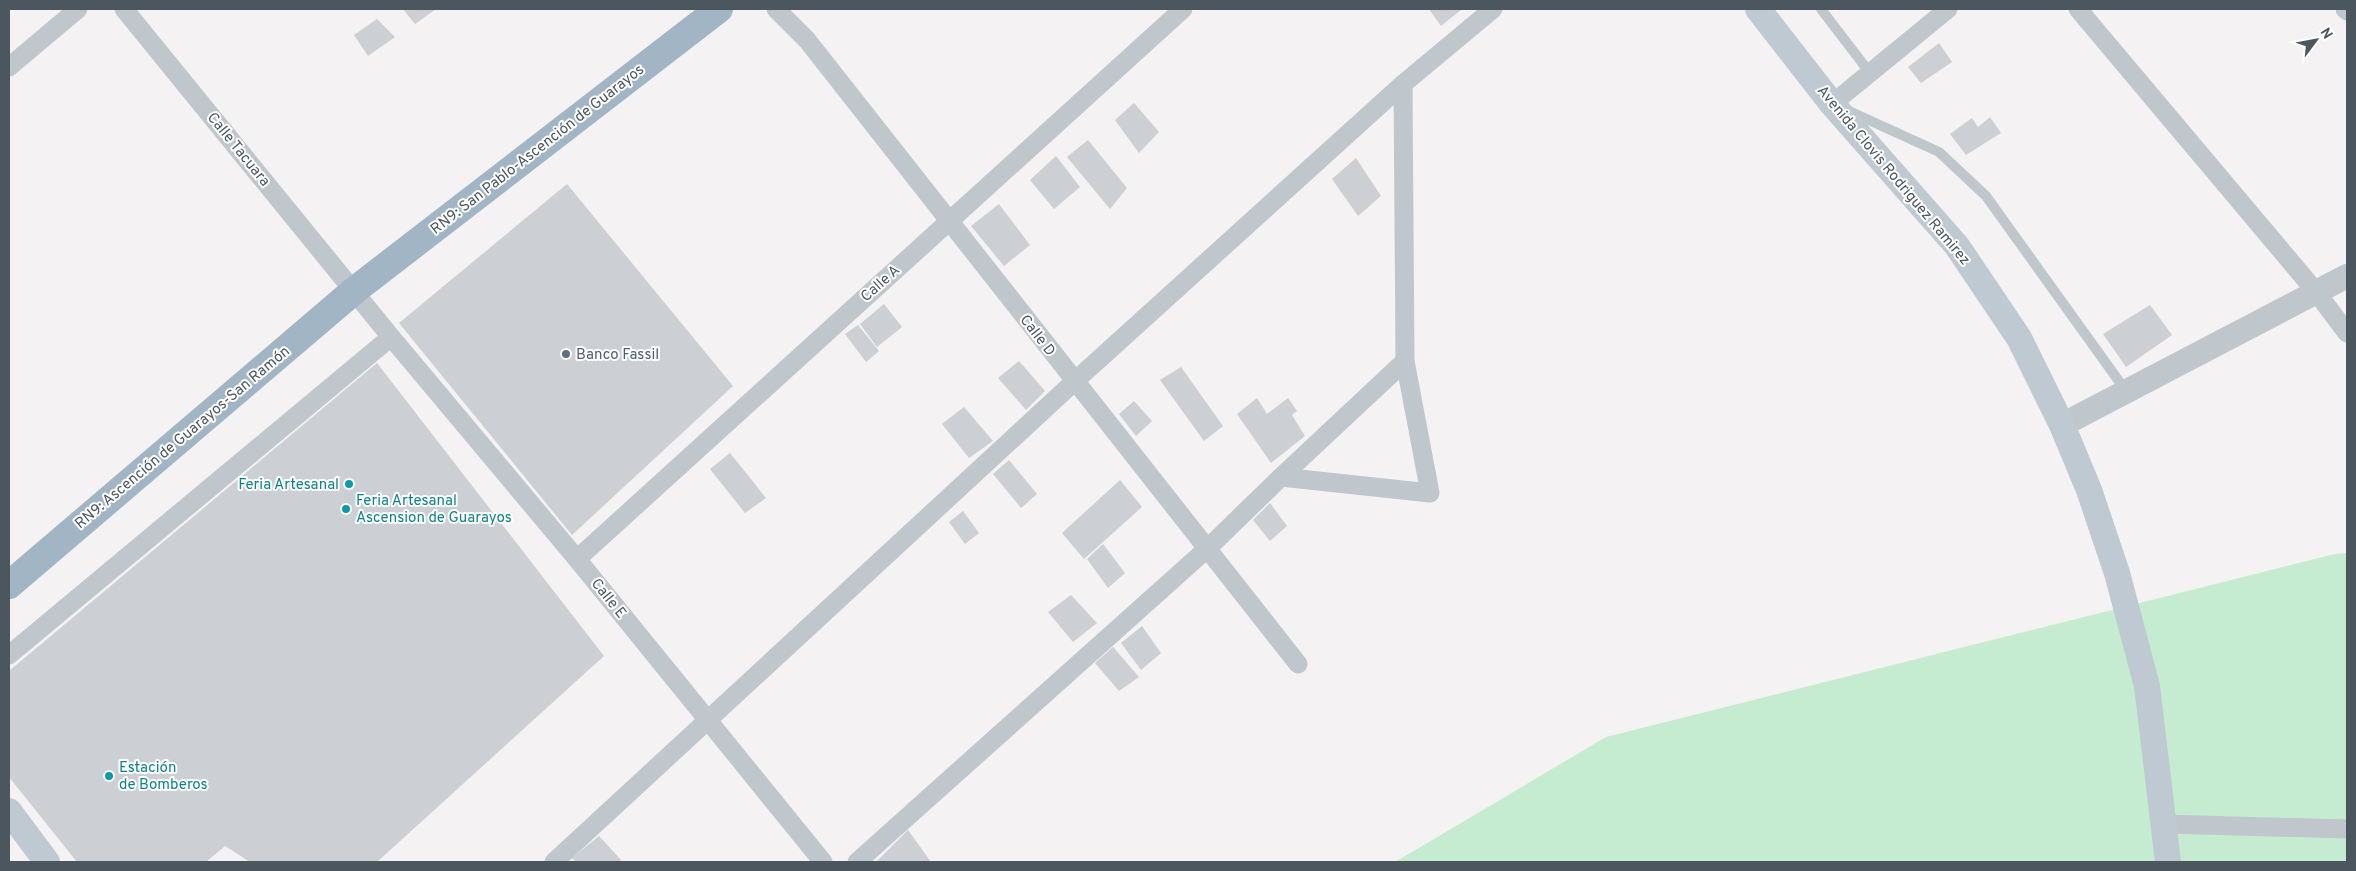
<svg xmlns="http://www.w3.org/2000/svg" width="2356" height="871" font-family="Overpass,sans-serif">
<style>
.green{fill:#c5ecd1}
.building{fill:#cccfd3}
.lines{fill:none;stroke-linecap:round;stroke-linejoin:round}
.service{stroke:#bfc7cd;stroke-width:10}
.minor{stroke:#bfc7cd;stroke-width:19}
.tertiary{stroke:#bfc7cd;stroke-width:24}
.secondary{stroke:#bfc9d1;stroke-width:26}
.trunk{stroke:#a1b5c4;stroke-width:28}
.service-dot{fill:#5c6f8a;stroke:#fff;stroke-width:2}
.culture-dot{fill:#0f9aa8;stroke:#fff;stroke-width:2}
.labels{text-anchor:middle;stroke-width:4;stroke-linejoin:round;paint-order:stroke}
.street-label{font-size:15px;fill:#4b565e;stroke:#fff}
.service-label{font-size:15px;fill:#4e5e75;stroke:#fff;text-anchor:start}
.culture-label{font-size:15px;fill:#0d838f;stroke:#fff;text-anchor:start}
</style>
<rect width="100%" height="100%" fill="#f4f2f2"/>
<path class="green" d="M2347 553V862H1395L1606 737 2335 554Z"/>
<g class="building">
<path d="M403 9H436L415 24Z"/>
<path d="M1429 9H1462L1441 26Z"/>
<path d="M377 19 395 37 368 56 354 35Z"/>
<path d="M1939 43 1952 62 1921 83 1908 67Z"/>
<path d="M1134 103 1159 132 1139 153 1115 120Z"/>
<path d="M1990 117 2001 133 1966 155 1950 134 1972 118 1978 127Z"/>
<path d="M1088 140 1127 188 1110 209 1067 157Z"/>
<path d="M1056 156 1080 187 1054 209 1030 180Z"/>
<path d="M1356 158 1381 196 1358 216 1332 179Z"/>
<path d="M567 184 733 386 572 535 399 323Z"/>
<path d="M999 204 1030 245 1004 266 971 226Z"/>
<path d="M884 304 902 327 877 347 860 324Z"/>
<path d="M2150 305 2172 335 2126 367 2103 334Z"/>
<path d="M858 325 879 351 866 362 845 334Z"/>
<path d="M1019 361 1045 391 1026 410 998 378Z"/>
<path d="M377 363 604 656 377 862H250L225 846 206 862H77L9 777V671Z"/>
<path d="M1181 367 1223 426 1204 441 1160 380Z"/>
<path d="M1257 398 1267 414 1288 398 1297 411 1292 415 1305 436 1271 463 1237 414Z"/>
<path d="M1134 401 1152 421 1136 436 1119 414Z"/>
<path d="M964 407 993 441 969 458 942 424Z"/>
<path d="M730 453 766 498 745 513 710 469Z"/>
<path d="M1009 460 1037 494 1021 508 993 474Z"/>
<path d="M1120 480 1142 507 1084 559 1062 533Z"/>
<path d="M1270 503 1287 526 1270 541 1253 520Z"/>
<path d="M963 511 979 533 965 544 949 522Z"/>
<path d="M1103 544 1125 573 1108 588 1087 559Z"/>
<path d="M1071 595 1097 623 1073 642 1048 612Z"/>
<path d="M1142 626 1161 653 1141 670 1121 643Z"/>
<path d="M1113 647 1139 677 1119 691 1095 663Z"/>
<path d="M908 830 931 862H876Z"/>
<path d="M599 836 621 860 619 862H576L572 858Z"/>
</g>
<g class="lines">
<g class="service">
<path d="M1821 9 1870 73"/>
<path d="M1849 111 1939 152 1986 196 2126 391"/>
</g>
<g class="minor">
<path d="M124 9 391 337 577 559 823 862"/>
<path d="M776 9 807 40 1298 664"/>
<path d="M2078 9 2317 293 2347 333"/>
<path d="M2345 9 2347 11"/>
<path d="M9 67 78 9"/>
<path d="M1832 104 1948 9"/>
<path d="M1281 477 1430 493 1405 361 1403 84"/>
<path d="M577 559 1183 9"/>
<path d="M9 655 391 337"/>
<path d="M2165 824 2347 829"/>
<path d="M554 862 1075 381 1403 84 1493 9"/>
<path d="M857 862 1209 547 1281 477 1405 361"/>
</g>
<path class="tertiary" d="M2062 425 2347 276"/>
<g class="secondary">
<path d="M1758 9 1832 104 1957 246 2019 338 2062 425 2089 490 2117 573 2147 686 2168 862"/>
<path d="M9 811 47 862"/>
</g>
<path class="trunk" d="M9 585 355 290 719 9"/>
</g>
<circle class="service-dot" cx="566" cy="354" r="5"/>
<g class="culture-dot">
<circle cx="349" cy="484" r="5"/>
<circle cx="346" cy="509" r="5"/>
<circle cx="109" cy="776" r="5"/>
</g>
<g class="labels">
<g class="street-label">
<text transform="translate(239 149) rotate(51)" y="5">Calle Tacuara</text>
<text transform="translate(537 149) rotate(-38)" y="5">RN9: San Pablo-Ascención de Guarayos</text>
<text transform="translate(1894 175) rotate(50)" y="5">Avenida Clovis Rodriguez Ramirez</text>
<text transform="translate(880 283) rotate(-42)" y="5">Calle A</text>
<text transform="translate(1038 335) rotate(52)" y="5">Calle D</text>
<text transform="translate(182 437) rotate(-40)" y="5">RN9: Ascención de Guarayos-San Ramón</text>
<text transform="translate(609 598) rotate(51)" y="5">Calle E</text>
</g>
<g class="service-label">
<text x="576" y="359">Banco Fassil</text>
</g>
<g class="culture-label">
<text x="339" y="489" text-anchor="end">Feria Artesanal</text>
<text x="356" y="505">Feria Artesanal<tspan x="356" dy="17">Ascension de Guarayos</tspan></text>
<text x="119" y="772">Estación<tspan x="119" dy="17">de Bomberos</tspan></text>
</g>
</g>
<rect width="2356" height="871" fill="none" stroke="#4b565e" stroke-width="20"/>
<g transform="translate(2316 40) rotate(58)" stroke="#ffffff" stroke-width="4" paint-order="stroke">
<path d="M0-4L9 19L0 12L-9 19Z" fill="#4b565e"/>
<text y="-8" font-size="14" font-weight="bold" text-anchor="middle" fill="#4b565e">N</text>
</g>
</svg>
